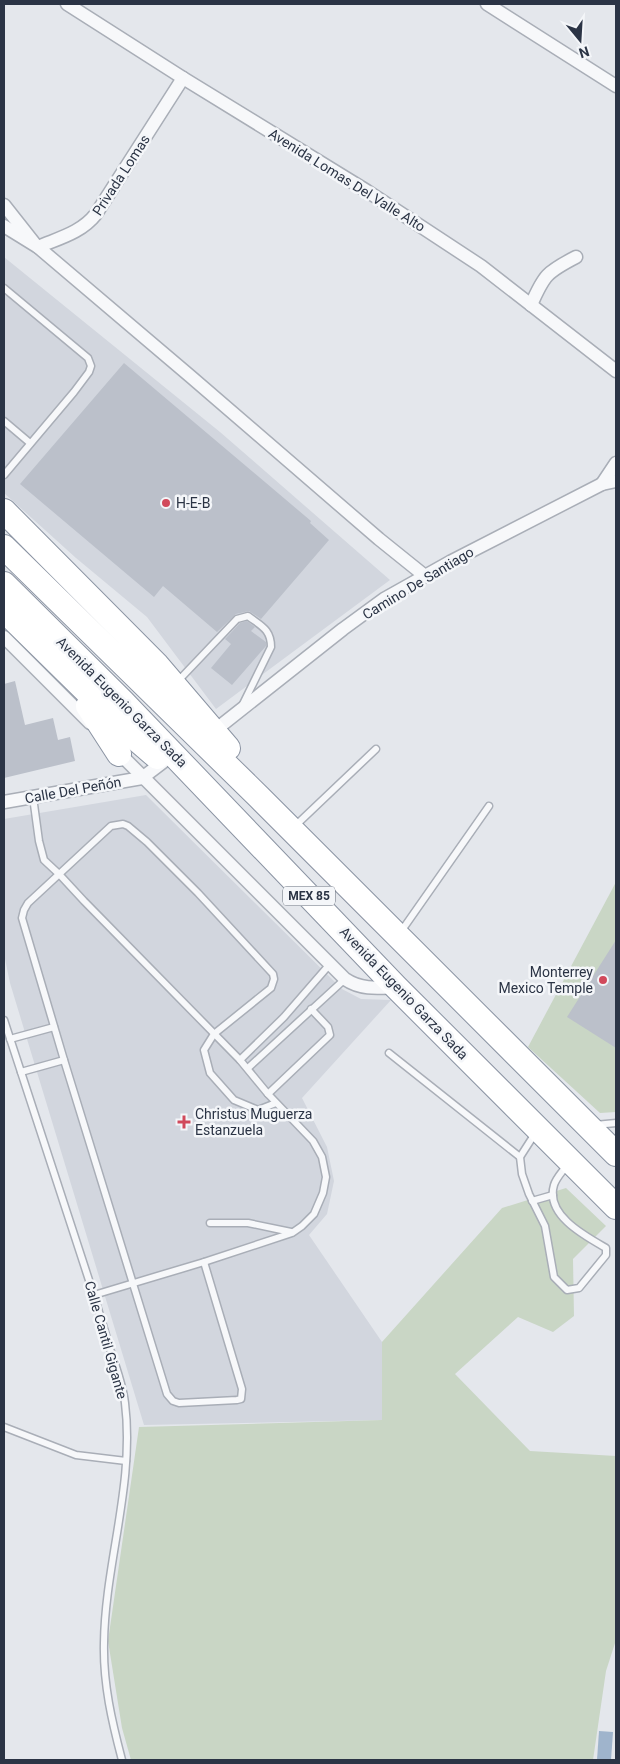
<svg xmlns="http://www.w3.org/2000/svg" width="620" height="1764" font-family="Roboto,sans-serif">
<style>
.built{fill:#d2d6de}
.green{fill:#c9d6c5}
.water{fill:#9fb4cc}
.building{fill:#bbc0ca}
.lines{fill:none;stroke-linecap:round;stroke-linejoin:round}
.lane-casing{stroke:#a9aeb7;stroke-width:9}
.street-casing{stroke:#a9aeb7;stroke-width:15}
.highway-casing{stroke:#8b94a3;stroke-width:26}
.lane{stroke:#f7f8fa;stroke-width:6}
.street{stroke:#f7f8fa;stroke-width:12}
.highway{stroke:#fff;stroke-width:24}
.poi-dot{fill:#d1495b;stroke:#f4f6f9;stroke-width:2}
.labels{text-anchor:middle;stroke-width:5;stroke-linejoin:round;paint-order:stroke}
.shield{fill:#f4f6f9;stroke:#676e7b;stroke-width:1}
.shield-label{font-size:12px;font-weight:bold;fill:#2b3445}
.street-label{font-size:14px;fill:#2b3445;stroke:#f4f6f9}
.poi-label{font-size:14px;fill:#2b3445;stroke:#f4f6f9;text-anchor:start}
</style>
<rect width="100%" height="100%" fill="#e4e7ec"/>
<g class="built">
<path d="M4 257 220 432 390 580 216 709 147 617 76 558 4 493Z"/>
<path d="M146 795 342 989 361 999 391 1000 302 1098 327 1147 334 1181 327 1214 309 1235 382 1342 383 1420 144 1425 10 983 4 954V819Z"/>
</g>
<g class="green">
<path d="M616 882V1112L600 1113 528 1047Z"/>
<path d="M566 1188 606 1226 573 1259 574 1316 553 1332 518 1317 455 1374 530 1451 616 1456V1640L606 1671 593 1760H131L122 1728 108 1641 139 1427 382 1420V1342L502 1208Z"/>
</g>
<path class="water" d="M599 1731 613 1732 611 1760H597Z"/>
<g class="building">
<path d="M124 363 311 521 310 523 329 540 261 619 249 611 236 614 217 632 163 586 154 597 20 484Z"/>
<path d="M247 621 255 627 251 631 266 642V646L232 685 211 668 231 644 225 639 240 623Z"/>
<path d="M15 681 25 725 53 718 58 740 70 737 75 761 4 778V684Z"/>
<path d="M616 940V1048L567 1017Z"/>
</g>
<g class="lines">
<defs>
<g id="lane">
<path d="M4 288 88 358 91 366 89 372 74 392 4 475"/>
<path d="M4 421 30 443"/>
<path d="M178 681 237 619 248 616C261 626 271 629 271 647L243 704"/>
<path d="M33 797 39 841 44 860 59 874 84 901 240 1060 268 1094 313 1141 322 1157 326 1177 323 1193 314 1214 302 1226 292 1233 204 1262 94 1295"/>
<path d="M294 827 376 749"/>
<path d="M400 933 489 806"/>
<path d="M4 1020C32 1104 59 1188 86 1271 95 1298 103 1325 111 1352 117 1369 123 1386 125 1403 135 1484 105 1563 104 1643 103 1684 112 1722 122 1760"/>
<path d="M10 1039 54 1027"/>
<path d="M389 1053 520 1157"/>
<path d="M240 1060 284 1017 330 964"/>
<path d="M248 1068 345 979"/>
<path d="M21 1072 64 1060"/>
<path d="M268 1094 330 1035 328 1027 311 1009"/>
<path d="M595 1125 616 1123"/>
<path d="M536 1132 520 1157 522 1174 529 1194 545 1226 554 1277 567 1290 579 1288 606 1255V1248C585 1236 545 1215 554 1185 556 1178 563 1171 567 1165"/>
<path d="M532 1201 553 1195"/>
<path d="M210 1223H248L291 1232"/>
<path d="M204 1262 242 1389 241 1399 237 1400 179 1403 173 1401 167 1394 64 1060 22 918 24 910 28 903 111 826 123 824 128 826 147 842 198 893 273 974 274 979 271 988 214 1034 204 1050 210 1073 234 1100 258 1110 276 1103"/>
<path d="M4 1427 76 1455 126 1461"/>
</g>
<g id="street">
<path d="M67 4 183 78 367 191 481 266 616 371"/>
<path d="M487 4 616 86"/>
<path d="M4 205 34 243"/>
<path d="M4 226 38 247 190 376 379 539 425 576"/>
<path d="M38 247C59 238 81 233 96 214L183 78"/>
<path d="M531 305C544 275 547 272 576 257"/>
<path d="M602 484 616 463"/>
<path d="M4 637 90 723"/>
<path d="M214 731 343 629 384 599 450 562 602 484 616 481"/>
<path d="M116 750 345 979C361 990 378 988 396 987"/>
<path d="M4 802 142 778 163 762"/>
</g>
<g id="highway">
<path d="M4 511 157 665 228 748"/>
<path d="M4 547 259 797 616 1154"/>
<path d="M4 584 123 702 396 987 616 1207"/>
<path d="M4 610 129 733 157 757"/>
<path d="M88 706 119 754"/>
</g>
</defs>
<use href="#lane" class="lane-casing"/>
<use href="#street" class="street-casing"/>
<use href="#highway" class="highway-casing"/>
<use href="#lane" class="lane"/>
<use href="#street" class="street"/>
<use href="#highway" class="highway"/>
</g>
<g class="poi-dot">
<circle cx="166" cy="503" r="5"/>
<circle cx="603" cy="980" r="5"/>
<path d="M181.5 1114.5h5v5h5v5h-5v5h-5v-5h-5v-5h5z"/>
</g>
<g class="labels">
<rect class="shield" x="283" y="886.5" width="52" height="19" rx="4"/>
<g class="shield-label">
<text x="309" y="900">MEX 85</text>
</g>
<g class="street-label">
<text transform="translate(121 175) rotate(-57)" y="5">Privada Lomas</text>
<text transform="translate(347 180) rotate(32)" y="5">Avenida Lomas Del Valle Alto</text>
<text transform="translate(418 583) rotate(-31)" y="5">Camino De Santiago</text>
<text transform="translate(122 702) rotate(45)" y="5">Avenida Eugenio Garza Sada</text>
<text transform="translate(73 790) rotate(-10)" y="5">Calle Del Peñón</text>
<text transform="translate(404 993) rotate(46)" y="5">Avenida Eugenio Garza Sada</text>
<text transform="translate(106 1340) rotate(74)" y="5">Calle Cantil Gigante</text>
</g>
<g class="poi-label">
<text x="176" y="508">H-E-B</text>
<text x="593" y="977" text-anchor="end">Monterrey<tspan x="593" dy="16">Mexico Temple</tspan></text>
<text x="195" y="1119">Christus Muguerza<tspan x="195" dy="16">Estanzuela</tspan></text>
</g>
</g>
<rect width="620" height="1764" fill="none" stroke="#2b3445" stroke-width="10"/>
<g transform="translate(580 40) rotate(162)" stroke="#f4f6f9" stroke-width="4" paint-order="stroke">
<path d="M0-4L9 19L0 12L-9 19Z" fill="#2b3445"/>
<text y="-8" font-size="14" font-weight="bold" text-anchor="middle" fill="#2b3445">N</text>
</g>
</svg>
